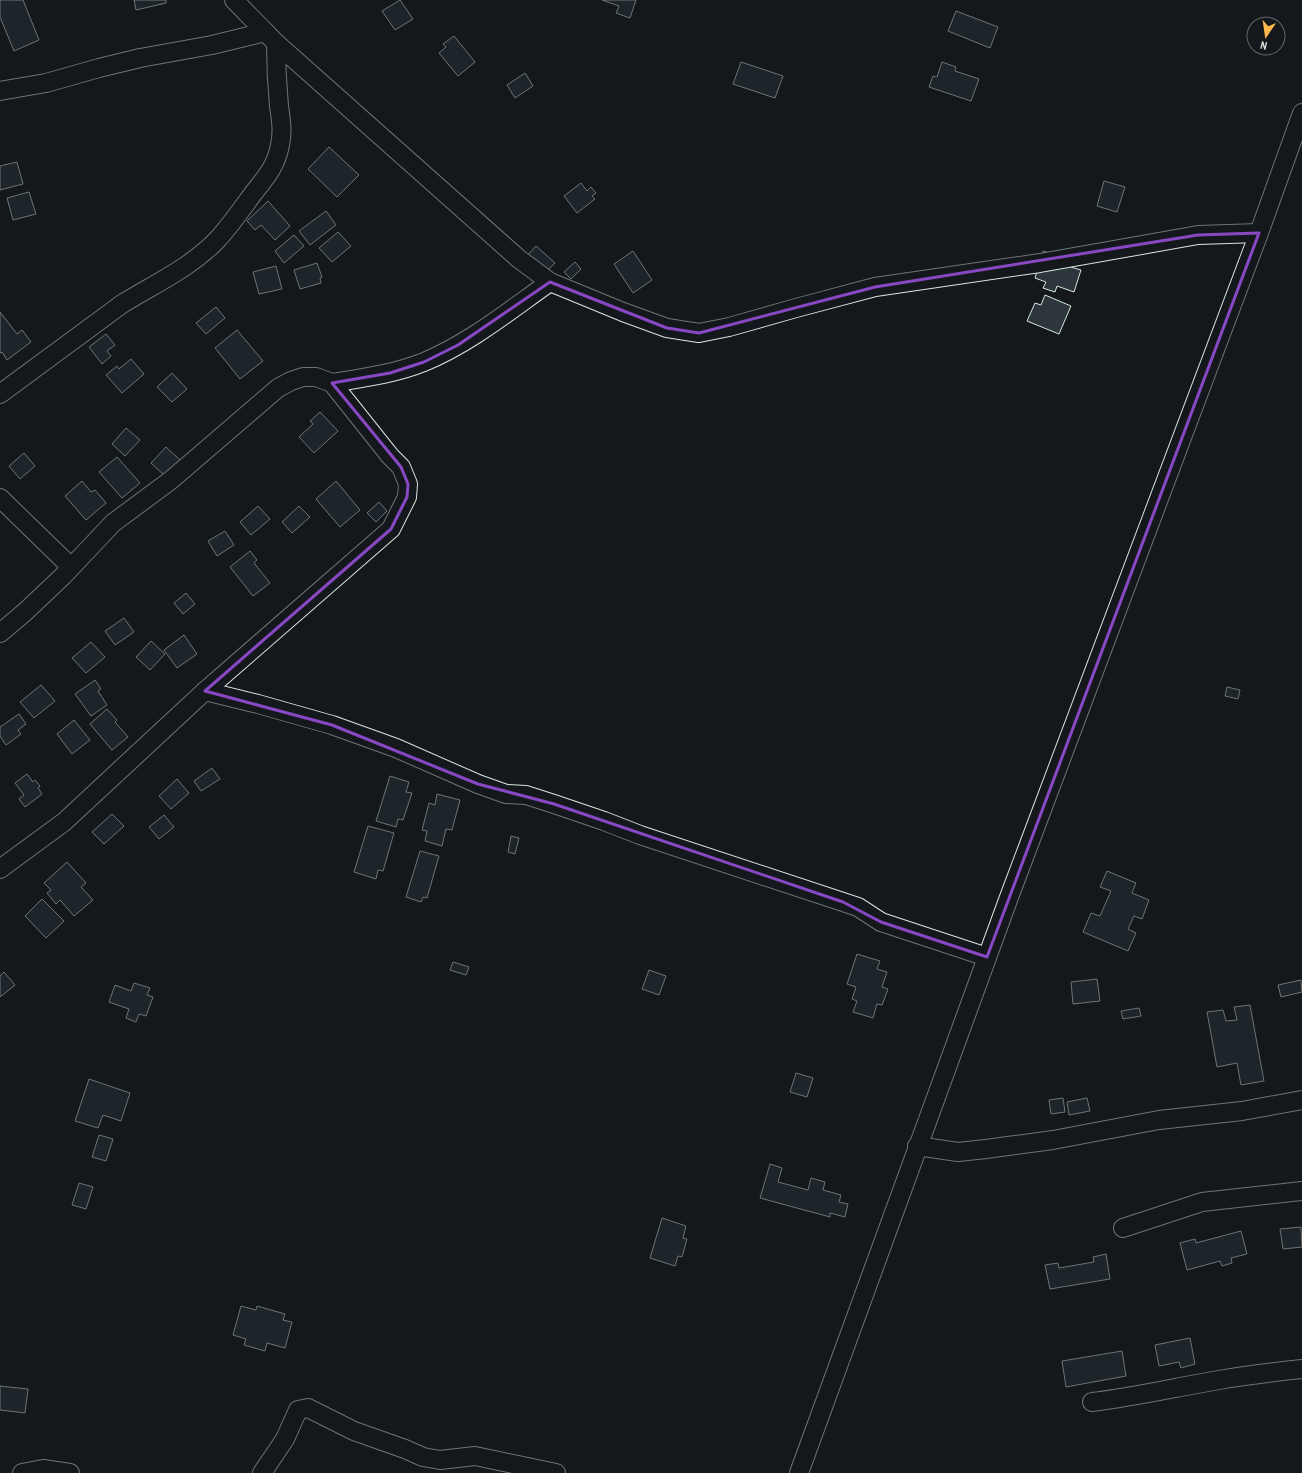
<svg xmlns="http://www.w3.org/2000/svg" width="1302" height="1473" font-family="'Archivo Narrow',sans-serif">
<style>
.building{fill:#2c363c;stroke:#d8e6dc}
.lines{fill:none;stroke-linecap:round;stroke-linejoin:round}
.minor-casing{stroke:#d8e6dc;stroke-width:20}
.minor{stroke:#14181c;stroke-width:18}
.marked{fill:none;stroke:#8948c3;stroke-width:3;stroke-linejoin:round}
</style>
<rect width="100%" height="100%" fill="#14181c"/>
<g class="building">
<path d="M0 0H23L39 40 14 51 0 17Z"/>
<path d="M134 0H166V3L136 10Z"/>
<path d="M400 0 413 19 395 30 382 11Z"/>
<path d="M602 0H636L630 18 616 13 619 6Z"/>
<path d="M956 11 998 27 990 48 948 31Z"/>
<path d="M454 36 475 62 458 76 439 53 446 47 443 44Z"/>
<path d="M741 62 783 76 775 98 733 84Z"/>
<path d="M942 62 956 67 955 71 979 79 971 101 929 87 933 76 937 77Z"/>
<path d="M525 73 533 86 515 98 507 85Z"/>
<path d="M329 147 359 175 337 197 308 169Z"/>
<path d="M17 162 23 184 0 190V166Z"/>
<path d="M1104 181 1125 187 1117 212 1097 206Z"/>
<path d="M581 183 587 191 591 187 596 193 592 196 595 199 577 213 564 196Z"/>
<path d="M29 192 36 214 13 220 7 198Z"/>
<path d="M268 201 290 226 275 240 261 225 255 230 247 221Z"/>
<path d="M326 211 336 225 310 245 299 231Z"/>
<path d="M338 232 351 246 332 262 319 248Z"/>
<path d="M294 235 304 246 284 263 275 251Z"/>
<path d="M536 246 555 263 543 275 524 259Z"/>
<path d="M633 251 652 280 633 293 614 264Z"/>
<path d="M1043 251 1059 256 1057 263 1081 270 1074 292 1057 286 1055 292 1043 288 1046 282 1035 278Z"/>
<path d="M575 262 581 269 571 279 564 272Z"/>
<path d="M317 263 322 277 320 278 321 283 300 289 294 270Z"/>
<path d="M276 266 282 289 259 294 253 272Z"/>
<path d="M1045 295 1071 306 1059 334 1027 321 1035 303 1041 305Z"/>
<path d="M216 307 225 318 206 334 196 323Z"/>
<path d="M0 312 17 334 22 330 31 342 7 360 2 352 0 353Z"/>
<path d="M237 330 263 361 240 379 215 348Z"/>
<path d="M106 334 115 345 107 351 111 356 102 364 89 347Z"/>
<path d="M131 359 144 374 122 393 106 375 117 366 119 369Z"/>
<path d="M172 373 187 389 172 402 157 387Z"/>
<path d="M320 412 338 431 314 453 299 437 313 424 310 421Z"/>
<path d="M126 428 140 440 125 456 112 444Z"/>
<path d="M166 447 180 460 165 476 151 463Z"/>
<path d="M24 453 35 466 20 479 9 466Z"/>
<path d="M117 457 140 483 122 498 99 472Z"/>
<path d="M82 481 91 492 95 490 106 503 86 520 65 496Z"/>
<path d="M336 481 360 510 340 527 316 499Z"/>
<path d="M379 502 387 511 376 522 367 513Z"/>
<path d="M258 506 270 519 251 535 240 522Z"/>
<path d="M299 506 310 517 292 533 282 522Z"/>
<path d="M225 531 234 545 217 556 208 541Z"/>
<path d="M250 551 257 560 254 563 270 583 253 596 230 567Z"/>
<path d="M186 593 195 604 183 614 174 603Z"/>
<path d="M124 618 134 632 115 645 105 631Z"/>
<path d="M184 635 197 654 177 668 164 650Z"/>
<path d="M151 641 165 654 150 670 136 657Z"/>
<path d="M91 642 105 657 86 673 72 658Z"/>
<path d="M95 680 101 689 98 691 107 705 91 716 75 694Z"/>
<path d="M41 685 55 701 34 718 20 702Z"/>
<path d="M1227 687 1240 690 1238 699 1225 696Z"/>
<path d="M107 709 117 720 115 722 128 737 112 750 90 724Z"/>
<path d="M19 714 26 724 18 730 21 734 6 745 0 736V727Z"/>
<path d="M74 720 90 740 72 754 57 734Z"/>
<path d="M212 768 220 779 201 791 194 781Z"/>
<path d="M27 774 33 782 35 780 40 786 38 788 42 794 25 807 19 799 24 795 15 783Z"/>
<path d="M390 776 409 782 406 792 412 793 403 820 398 819 396 827 376 821Z"/>
<path d="M177 779 189 793 171 809 159 796Z"/>
<path d="M437 794 460 800 452 830 446 829 442 846 425 841 427 831 422 830 429 803 435 805Z"/>
<path d="M112 814 124 826 104 844 92 832Z"/>
<path d="M164 815 174 827 159 839 149 827Z"/>
<path d="M368 826 394 833 383 871 378 870 376 879 354 872Z"/>
<path d="M511 836 519 838 515 854 508 852Z"/>
<path d="M420 851 439 856 427 898 423 897 421 902 406 897Z"/>
<path d="M67 862 86 883 81 887 93 900 74 916 60 900 56 904 47 893 51 890 44 883Z"/>
<path d="M1107 871 1136 883 1132 893 1149 900 1142 919 1134 916 1128 929 1136 933 1128 951 1083 932 1091 913 1100 916 1111 891 1100 887Z"/>
<path d="M42 899 64 921 46 938 25 916Z"/>
<path d="M857 954 880 961 877 969 887 972 882 987 888 989 882 1005 877 1004 873 1018 853 1012 857 1001 852 999 856 987 847 984Z"/>
<path d="M453 962 469 967 466 975 450 970Z"/>
<path d="M649 970 666 976 659 995 642 989Z"/>
<path d="M4 972 15 985 0 997V976Z"/>
<path d="M1097 979 1100 1001 1073 1004 1071 982Z"/>
<path d="M1301 980 1302 992 1281 997 1278 985Z"/>
<path d="M134 983 150 988 147 995 153 997 146 1016 139 1014 136 1022 126 1018 129 1009 109 1002 115 985 131 991Z"/>
<path d="M1250 1005 1264 1081 1241 1085 1237 1063 1217 1067 1207 1012 1223 1010 1226 1021 1237 1020 1234 1007Z"/>
<path d="M1139 1008 1141 1016 1123 1019 1121 1011Z"/>
<path d="M796 1073 813 1078 807 1097 790 1092Z"/>
<path d="M89 1079 130 1093 121 1121 103 1115 98 1128 75 1121Z"/>
<path d="M1063 1098 1065 1112 1051 1114 1049 1100Z"/>
<path d="M1087 1098 1090 1111 1069 1115 1067 1102Z"/>
<path d="M99 1135 113 1139 106 1161 92 1157Z"/>
<path d="M770 1164 782 1168 778 1182 808 1190 811 1178 825 1182 823 1190 841 1195 839 1202 848 1204 845 1217 830 1213V1217L760 1198Z"/>
<path d="M79 1183 93 1187 86 1209 72 1205Z"/>
<path d="M662 1218 686 1226 683 1238 687 1239 682 1257 678 1256 675 1266 650 1258Z"/>
<path d="M1301 1227 1302 1247 1283 1249 1280 1229Z"/>
<path d="M1241 1231 1247 1254 1231 1258 1232 1263 1222 1266 1220 1261 1187 1270 1180 1243 1195 1239 1196 1243Z"/>
<path d="M1106 1254 1110 1279 1050 1289 1045 1265 1058 1263 1059 1268 1094 1262 1093 1257Z"/>
<path d="M241 1306 256 1310 257 1306 285 1314 283 1320 292 1322 285 1348 267 1343 265 1351 244 1345 246 1339 233 1335Z"/>
<path d="M1190 1338 1195 1364 1181 1368 1179 1362 1159 1366 1155 1345Z"/>
<path d="M1122 1351 1126 1376 1066 1387 1062 1361Z"/>
<path d="M0 1386 28 1389 25 1413 0 1410Z"/>
</g>
<g class="lines">
<defs>
<g id="minor">
<path d="M234 0 276 43 519 259 550 282 623 312 667 328 699 333 729 327 796 308 875 287 1040 263 1198 235 1259 233"/>
<path d="M0 91 46 83 99 68 140 58 212 45 265 32"/>
<path d="M332 383C363 378 394 374 424 362 470 343 510 310 550 282"/>
<path d="M0 394 122 304C154 284 190 268 217 240 230 226 241 210 252 195 265 178 276 167 280 145 283 132 281 120 279 106 277 85 276 64 276 43"/>
<path d="M0 498 71 567"/>
<path d="M0 633 25 612 63 576 113 523 171 480 278 388 291 381 303 377H316L332 383 390 456 401 467 408 484 407 497 391 529 205 691 64 822 0 869"/>
<path d="M205 691 258 704 332 725 396 748 478 784 506 794 526 795 554 804 604 821 640 835 843 902 858 907 881 922 987 957"/>
<path d="M917 1146 958 1152 986 1149 1053 1140 1159 1120 1242 1111 1302 1100"/>
<path d="M1123 1228 1202 1202 1302 1191"/>
<path d="M1092 1402C1135 1397 1177 1387 1219 1380 1247 1375 1274 1372 1302 1369"/>
<path d="M22 1473 43 1469 70 1473"/>
<path d="M262 1473 285 1439 298 1410 308 1408 354 1431 405 1449 423 1457 440 1460 475 1456 556 1473"/>
<path d="M799 1473 1008 900 1259 233 1302 113"/>
</g>
</defs>
<use href="#minor" class="minor-casing"/>
<use href="#minor" class="minor"/>
</g>
<path d="M0 0H1302V1473H0ZM1259 233 987 957 881 922 843 902 554 804 478 784 332 725 205 691 391 529 407 497 408 484 401 467 332 383 390 373 424 362 458 345 550 282 667 328 699 333 875 287 1198 235Z" fill="#14181c" fill-opacity=".55" fill-rule="evenodd"/>
<path class="marked" d="M1259 233 987 957 881 922 843 902 554 804 478 784 332 725 205 691 391 529 407 497 408 484 401 467 332 383 390 373 424 362 458 345 550 282 667 328 699 333 875 287 1198 235Z"/>
<g transform="translate(1266 36) rotate(193)"><circle r="19" fill="#14181c" stroke="#626a69"/>
<path d="M0-3L7 15L0 10L-7 15Z" fill="#ffb74d"/>
<text y="-6" font-size="11" font-weight="bold" text-anchor="middle" fill="#d8e6dc">N</text>
</g>
</svg>
